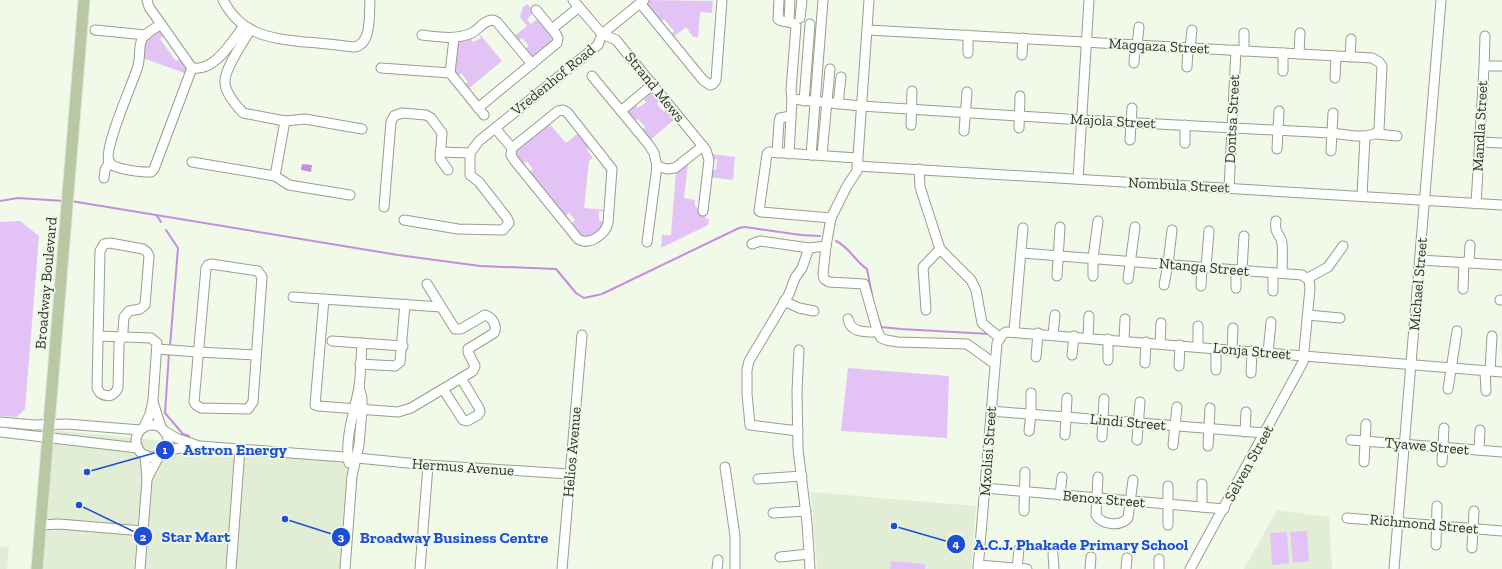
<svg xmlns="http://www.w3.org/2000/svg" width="1502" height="569" font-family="'Zilla Slab',serif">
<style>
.built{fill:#e2edd6}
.green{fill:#e3c3f5}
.water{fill:#c38de0}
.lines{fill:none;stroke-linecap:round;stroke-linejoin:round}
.stream{stroke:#c38de0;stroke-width:2}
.minor-casing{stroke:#979e8e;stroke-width:11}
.major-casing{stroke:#e2e2e2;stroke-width:13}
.minor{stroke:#fff;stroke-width:9}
.major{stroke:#b8c8a3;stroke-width:11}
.labels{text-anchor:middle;stroke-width:3.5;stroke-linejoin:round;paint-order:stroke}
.street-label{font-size:15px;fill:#30332d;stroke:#f1fae8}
.leader{fill:none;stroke:#1d4ed8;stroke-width:1.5}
.callout-dot{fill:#1d4ed8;stroke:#f1fae8;stroke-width:1.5}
.mark-label{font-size:12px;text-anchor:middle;font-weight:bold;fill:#fff}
.callout-label{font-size:16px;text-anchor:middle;font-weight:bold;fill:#1d4ed8;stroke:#f1fae8;stroke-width:3.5;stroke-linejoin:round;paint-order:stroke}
</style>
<rect width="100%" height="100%" fill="#f1fae8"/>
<g class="built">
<path d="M50 430 240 448 353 457 344 569H38Z"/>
<path d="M811 492 976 506 971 569H817Z"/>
<path d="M1277 510 1329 517 1332 569H1244Z"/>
<path d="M0 546 9 547 7 569H0Z"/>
</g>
<g class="green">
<path d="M648 0 713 1 712 13 700 12 698 37H693L686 27 672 38 670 35 674 31 664 19 659 23 646 4Z"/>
<path d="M527 4 532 9 533 12 527 20 531 24 536 20 541 21 555 40 532 58 524 50 529 46 522 38 517 42 513 37 527 26 520 17 523 7Z"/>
<path d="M156 32H160L165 35 160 39 176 61 181 58 187 68V74L143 58C145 43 144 41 156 32Z"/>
<path d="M478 32 502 61 467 90 464 85 468 82 461 73 457 76 454 72 457 44 459 41 470 36 473 42 481 38Z"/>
<path d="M650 92H654L661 100 657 104 664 112 668 108 676 118 649 141 641 131 645 127 638 119 633 122 627 112 634 104 638 108 646 102 642 97Z"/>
<path d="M548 122 566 143 580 132 591 146 587 150 593 158 589 161 584 208 606 210V212L599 211V221H605V224L592 238H582L570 225 575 220 569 213 564 217 528 173 533 169 527 161 522 165 516 158 515 151Z"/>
<path d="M711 154 735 157 733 180 709 177 710 170H716L717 159H711Z"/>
<path d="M688 164 684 198 695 200V206L706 214 705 218 709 219 708 225 661 248 662 235H671L676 171Z"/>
<path d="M20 221 39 236 25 409 17 417 0 416V222Z"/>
<path d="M848 368 949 376 947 438 841 431Z"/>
<path d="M1307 531 1309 561 1293 563 1290 532Z"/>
<path d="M1287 532 1289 563 1272 565 1270 533Z"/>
<path d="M891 561 925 564V569H890Z"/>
</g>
<path class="water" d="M302 164 312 165 311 172 301 170Z"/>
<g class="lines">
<g class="stream">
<path d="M0 201 18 198 64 201"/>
<path d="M71 201 398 255 480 266 556 269 576 293 584 298 602 294 739 228 745 227 801 235 820 236"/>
<path d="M157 216 161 222"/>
<path d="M166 230 178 248 170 346"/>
<path d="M836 241C849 247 855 261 867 269L873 300"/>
<path d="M879 320 881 327 901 329 989 334"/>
<path d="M169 353 165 413 183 434 189 436V438"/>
</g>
<defs>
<g id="minor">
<path d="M147 0 149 7 161 24"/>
<path d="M223 0C241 35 269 38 304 42 321 43 337 45 354 47 372 45 369 14 370 0"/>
<path d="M573 0 602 34 616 40 706 150 709 160 703 211"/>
<path d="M779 0 778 19C784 24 791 19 796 26L791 90 792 99 789 154"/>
<path d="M640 3 703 80 710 85 713 84 716 80 722 0"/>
<path d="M800 18 802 0"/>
<path d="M789 22 790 0"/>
<path d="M161 24 192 68 154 169 151 172H147C139 172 113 169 109 162 103 149 132 85 137 69 141 60 138 47 142 39 145 33 156 28 161 24Z"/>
<path d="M552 29 579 7"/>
<path d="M95 30 146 35"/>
<path d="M250 30C244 41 225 68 225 81 224 92 236 105 243 113L285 121 305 119 362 129"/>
<path d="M602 34 644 0"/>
<path d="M422 35C439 37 455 40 472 33 479 29 484 20 493 20L497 22 532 64"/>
<path d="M1137 45 1139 27"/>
<path d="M1190 48 1192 30"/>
<path d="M1244 51V33"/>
<path d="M968 53V35"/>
<path d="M1283 53V71"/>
<path d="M1299 54 1300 33"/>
<path d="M1022 55 1023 38"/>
<path d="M1350 57 1351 39"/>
<path d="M1134 63 1135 45"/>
<path d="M1187 67 1188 48"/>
<path d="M192 68C215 72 232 41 244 26"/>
<path d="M381 68 450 73 484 115"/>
<path d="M1484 68 1485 36"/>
<path d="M450 73 454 38"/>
<path d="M592 76 649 145 654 153 657 166 647 242"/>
<path d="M1335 78 1336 56"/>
<path d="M792 99 861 106 1082 120 1331 133C1344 134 1371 141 1379 130L1382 66 1379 62 1372 58 868 30"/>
<path d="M804 101 810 24"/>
<path d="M838 104 841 77"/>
<path d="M478 108 557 43 558 38 556 34 536 10"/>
<path d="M621 111 653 84"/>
<path d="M911 125 912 91"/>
<path d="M1185 125V143"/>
<path d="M495 128 512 148 511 155 514 160 578 239C589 246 605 235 608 223L612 169 567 112 563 110 558 111 512 148"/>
<path d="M1019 128 1020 96"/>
<path d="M964 131 967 92"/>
<path d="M1376 134 1397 136"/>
<path d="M1130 140 1132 108"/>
<path d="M1480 142 1502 143"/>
<path d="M1277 149 1279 111"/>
<path d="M1331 151 1333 113"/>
<path d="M440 152 470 153"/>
<path d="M470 153 479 141 598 45 602 34"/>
<path d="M777 153 779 122 780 118 791 116"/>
<path d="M811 155 823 0"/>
<path d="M822 155 830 69"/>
<path d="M192 162 275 176 289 185 350 195"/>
<path d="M657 166 667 169 675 168 703 146"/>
<path d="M857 166 1502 205"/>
<path d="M919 169 920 187 940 249 971 280 976 290 982 323 1000 338"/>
<path d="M275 176 285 121"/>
<path d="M104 178 105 170 110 162"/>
<path d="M1078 179 1089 0"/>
<path d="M1229 188 1236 50"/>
<path d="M1362 196 1365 137"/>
<path d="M1476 204 1484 68 1486 66H1502"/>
<path d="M384 207 391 122 394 116 402 113 426 115 431 118 442 133 440 159 448 170"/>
<path d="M831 218 761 212 759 211 767 154 769 152 857 158"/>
<path d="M404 220 458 229 503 230 509 223 507 218 479 182 470 175V153"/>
<path d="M1276 221C1274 235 1281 234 1282 243 1283 253 1282 264 1282 273"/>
<path d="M110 243 143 249 147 252 149 256 145 305 140 309 129 311 124 317 123 331 119 344 118 388C114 396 108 398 100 393L97 388 100 251 104 244Z"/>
<path d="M752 244 760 241 809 248 826 246 831 218 847 186 857 171 869 0"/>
<path d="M826 246 823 274 824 279 829 282 864 284 877 330 881 338 886 340 898 342 967 344 995 364"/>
<path d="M1022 253 1302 275 1309 280 1310 288 1303 362 1190 569"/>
<path d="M1420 260 1502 265"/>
<path d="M1469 263 1470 245"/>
<path d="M211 264 258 271 262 277 253 402 248 409 201 408 196 405 194 402 206 268 208 265Z"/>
<path d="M1206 267 1209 231"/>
<path d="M1242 270 1244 236"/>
<path d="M1273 273V291"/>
<path d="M1057 276 1060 227"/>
<path d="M1093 276V258L1098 221"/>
<path d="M1308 278 1328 267 1343 246"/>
<path d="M1128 279 1135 227"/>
<path d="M1164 285 1168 264 1172 230"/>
<path d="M1201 286 1202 267"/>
<path d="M1236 288V270"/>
<path d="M1463 289 1464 262"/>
<path d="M293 297 441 307"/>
<path d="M324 299 315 405 318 406 398 412 411 408 473 371 475 366 468 352V349L494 333C498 326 492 317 485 315L461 329H455L427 284"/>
<path d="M1500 300H1502"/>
<path d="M784 301 799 308 814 311"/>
<path d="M926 310 923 267 940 249"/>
<path d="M1308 315 1340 318"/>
<path d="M848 319C850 333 866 332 878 332"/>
<path d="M1014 331 1023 228"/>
<path d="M1053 335 1055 315"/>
<path d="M98 336 151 338 157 343 153 400 150 414 144 427"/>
<path d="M1088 337 1089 316"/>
<path d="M332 341 403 346"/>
<path d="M1124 341 1125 319"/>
<path d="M1160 344 1161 323"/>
<path d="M1198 347V326"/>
<path d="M157 349 198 352 256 355"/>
<path d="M799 350 797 391 798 449 807 523 810 569"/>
<path d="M1232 350 1233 328"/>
<path d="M1268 353 1271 322"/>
<path d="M1072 355 1074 336"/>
<path d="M1036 357 1038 333"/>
<path d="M1108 360V339"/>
<path d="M1145 363 1146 342"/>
<path d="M360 364 395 366 400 362 405 304"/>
<path d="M1179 366 1180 345"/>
<path d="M1216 370V348"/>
<path d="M1485 371 1486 391"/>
<path d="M1490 371 1492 336"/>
<path d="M1251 373 1252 351"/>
<path d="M443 389 463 420 467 421 478 415 480 412 479 408 461 378"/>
<path d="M1448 389 1457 331"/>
<path d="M153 402 161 427"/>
<path d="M991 411 1265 433"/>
<path d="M0 422 34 425 67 424 140 430"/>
<circle cx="152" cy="441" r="16"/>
<path d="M164 431 176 438 196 445"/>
<path d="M798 431 750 425 747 394V370L749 361 789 294 795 278 802 268 809 248"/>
<path d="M1029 431 1031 414V393"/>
<path d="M0 432 138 448"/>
<path d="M1245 432 1246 412"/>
<path d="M1065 435 1067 398"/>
<path d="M1102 437 1104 399"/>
<path d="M1137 440 1140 402"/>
<path d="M1351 440 1502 452"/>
<path d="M1173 445 1177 407"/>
<path d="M1208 446 1210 408"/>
<path d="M165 450 200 446 357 458 428 465 569 474"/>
<path d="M1479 450 1480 430"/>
<path d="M1364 462 1366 424"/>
<path d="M1442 462 1444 428"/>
<path d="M349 463C344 439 355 410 359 387 361 373 361 357 362 343"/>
<path d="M725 467 735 536V569"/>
<path d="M1098 477 1096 515C1102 525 1120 527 1128 518L1133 480"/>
<path d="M147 479 160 454"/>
<path d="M758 479 802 476"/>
<path d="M985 488 1224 509"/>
<path d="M1060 495 1062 477"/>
<path d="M1202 507V484"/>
<path d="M1024 511 1025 472"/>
<path d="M773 513 806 511"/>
<path d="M1347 518 1502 531"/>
<path d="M40 525 59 524 143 531"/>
<path d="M1168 525V486"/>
<path d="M1436 545 1437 506"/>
<path d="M1472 548 1474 511"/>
<path d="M1053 554 1054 569"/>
<path d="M780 557 809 554"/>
<path d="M978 565 1027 569"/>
<path d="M140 569 147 480 145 455"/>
<path d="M231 569 240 449"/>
<path d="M345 569 352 476 359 445 362 410V398L359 387"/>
<path d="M420 569 428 465"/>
<path d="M562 569 582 335"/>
<path d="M717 569 718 560"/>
<path d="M978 569 997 343 1003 334 1006 332 1502 372"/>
<path d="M1017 569 1019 549"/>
<path d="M1090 569 1091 557"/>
<path d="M1126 569 1127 558"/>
<path d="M1159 569V559"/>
<path d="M1394 569 1441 0"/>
</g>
<path id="major" d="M37 569 84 0"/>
</defs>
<use href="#minor" class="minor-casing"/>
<use href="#major" class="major-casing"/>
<use href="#minor" class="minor"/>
<use href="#major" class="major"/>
</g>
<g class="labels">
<g class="street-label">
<text transform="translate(1159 46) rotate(3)" y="5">Magqaza Street</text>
<text transform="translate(553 80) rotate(-39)" y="5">Vredenhof Road</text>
<text transform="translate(655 87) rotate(51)" y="5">Strand Mews</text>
<text transform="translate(1232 119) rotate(-87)" y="5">Dontsa Street</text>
<text transform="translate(1113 121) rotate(3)" y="5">Majola Street</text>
<text transform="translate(1480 126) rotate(-87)" y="5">Mandla Street</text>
<text transform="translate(1179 185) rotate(3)" y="5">Nombula Street</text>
<text transform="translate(1204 267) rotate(5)" y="5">Ntanga Street</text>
<text transform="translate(46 283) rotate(-85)" y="5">Broadway Boulevard</text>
<text transform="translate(1418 284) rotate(-85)" y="5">Michael Street</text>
<text transform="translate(1252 351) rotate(5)" y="5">Lonja Street</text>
<text transform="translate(1128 422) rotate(5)" y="5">Lindi Street</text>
<text transform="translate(1427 446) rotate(5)" y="5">Tyawe Street</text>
<text transform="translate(988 451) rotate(-86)" y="5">Mxolisi Street</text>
<text transform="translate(572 452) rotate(-85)" y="5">Helios Avenue</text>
<text transform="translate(1249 463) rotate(-61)" y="5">Selven Street</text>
<text transform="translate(463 467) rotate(4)" y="5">Hermus Avenue</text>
<text transform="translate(1104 499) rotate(5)" y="5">Benox Street</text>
<text transform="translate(1424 524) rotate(5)" y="5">Richmond Street</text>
</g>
</g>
<path class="leader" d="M87 472L165 450M79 505L143 536M285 519L341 537M894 526L956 544"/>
<g class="callout-dot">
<circle cx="87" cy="472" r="4"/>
<circle cx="79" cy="505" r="4"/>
<circle cx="285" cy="519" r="4"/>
<circle cx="894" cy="526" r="4"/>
<circle cx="165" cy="450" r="10"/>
<circle cx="143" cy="536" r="10"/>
<circle cx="341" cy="537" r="10"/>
<circle cx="956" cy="544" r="10"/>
</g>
<g class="mark-label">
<text x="165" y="454">1</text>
<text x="143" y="541">2</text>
<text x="341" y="541">3</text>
<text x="956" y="548">4</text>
</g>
<g class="callout-label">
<text x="235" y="455">Astron Energy</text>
<text x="196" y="542">Star Mart</text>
<text x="454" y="543">Broadway Business Centre</text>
<text x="1081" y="550">A.C.J. Phakade Primary School</text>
</g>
</svg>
